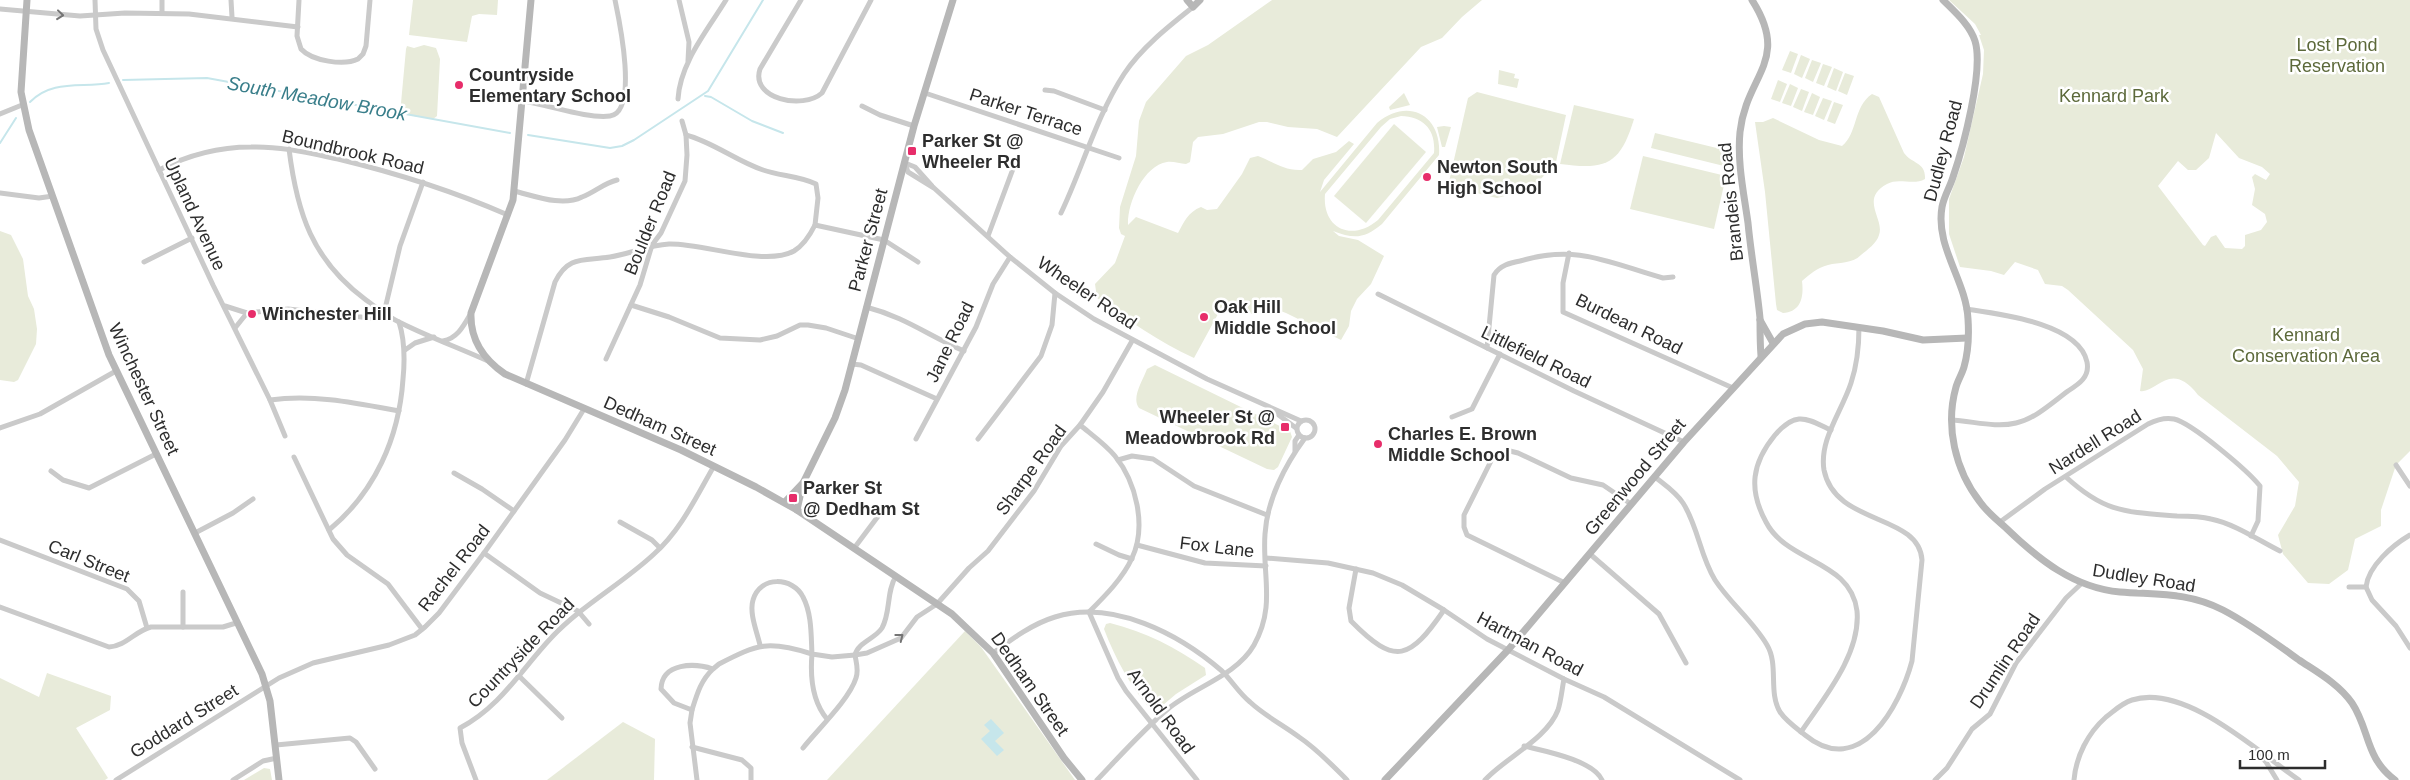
<svg xmlns="http://www.w3.org/2000/svg" width="2410" height="780" font-family="Arial,sans-serif">
<style>
.green{fill:#e8ebda;fill-rule:evenodd}
.water{fill:#c6e6eb}
.lines{fill:none;stroke-linecap:round;stroke-linejoin:round}
.stream{stroke:#c6e6eb;stroke-width:2}
.street{stroke:#cacaca;stroke-width:5}
.secondary{stroke:#b7b7b7;stroke-width:7}
.oneway{stroke:#747474}
.poi-dot{fill:#e72d6a;stroke:#fff;stroke-width:2}
.labels{text-anchor:middle;stroke-width:5;stroke-linejoin:round;paint-order:stroke}
.park-label{font-size:18px;fill:#5c693a;stroke:#fff}
.poi-label{font-size:18px;font-weight:bold;fill:#2d2d2d;stroke:#fff;text-anchor:start}
.street-label{font-size:18px;fill:#2d2d2d;stroke:#fff}
.water-label{font-size:19px;font-style:italic;fill:#397e8a;stroke:#fff}
</style>
<rect width="100%" height="100%" fill="#fff"/>
<g class="green">
<path d="M413 0H498L497 15 479 14 472 16 467 42 409 35Z"/>
<path d="M1272 0H1482L1462 17 1442 38 1421 47 1337 137 1317 129 1288 127 1267 122H1259L1223 134 1198 137 1193 142 1190 162 1186 164C1180 164 1173 161 1167 162 1143 166 1127 204 1128 225L1136 217 1178 233C1184 222 1188 212 1201 207L1207 210 1217 209 1242 174 1250 158 1258 156C1274 162 1284 171 1302 170L1313 159 1336 152 1349 141 1354 144 1324 180 1320 192 1377 123C1408 97 1442 115 1439 155L1382 224C1364 239 1354 239 1333 231L1339 236 1358 240 1384 256 1371 284 1357 299 1351 311 1349 326 1341 340 1286 313 1262 304 1255 315 1224 303 1194 358C1159 342 1128 320 1097 298L1095 284 1115 263 1125 236 1121 234 1119 228 1120 207 1136 156 1139 121 1146 102 1186 56 1208 45ZM1401 116C1424 117 1436 130 1434 153L1378 220C1352 242 1322 229 1325 194L1381 127 1390 119Z"/>
<path d="M1949 0H2410V451L2396 465 2381 510V526L2355 539 2348 570 2329 584 2308 583 2283 554 2278 535 2295 506 2299 482 2277 456 2198 395C2170 359 2157 394 2140 391L2143 369 2133 350 2068 290 2062 286 2045 284 2038 270 2015 262 2004 275 1991 271 1960 267 1949 234V199L1964 157 1983 74 1984 50 1979 35H1981L1975 24ZM2216 133 2239 158 2262 167 2270 174 2266 180 2255 174 2252 177 2255 189 2252 205 2265 214 2267 222 2261 230 2245 235V246L2242 249 2225 248 2216 235 2211 237 2205 246 2203 245 2158 186 2178 161 2188 170H2196L2209 158Z"/>
<path d="M424 45 436 48 440 59 437 116 433 119 400 114 406 49 407 46 414 48Z"/>
<path d="M1790 51 1798 54 1791 73 1782 70Z"/>
<path d="M1801 55 1810 59 1802 78 1794 74Z"/>
<path d="M1812 60 1821 63 1813 82 1805 78Z"/>
<path d="M1823 64 1832 67 1824 86 1816 83Z"/>
<path d="M1834 68 1843 72 1836 91 1827 87Z"/>
<path d="M1499 70 1515 74 1514 78 1519 79 1517 88 1498 84Z"/>
<path d="M1845 73 1854 76 1847 95 1838 91Z"/>
<path d="M1778 80 1787 84 1780 102 1771 99Z"/>
<path d="M1790 84 1798 88 1791 106 1782 103Z"/>
<path d="M1801 89 1809 92 1802 111 1793 107Z"/>
<path d="M1477 92 1566 115 1556 162 1532 189 1497 198 1448 186 1468 98Z"/>
<path d="M1404 93 1410 105 1390 110 1389 107Z"/>
<path d="M1812 93 1820 97 1813 115 1804 112Z"/>
<path d="M1872 94 1879 97 1904 153C1912 164 1926 162 1925 179 1913 186 1899 177 1887 184 1859 199 1885 219 1879 235 1877 243 1867 250 1861 255 1852 264 1839 262 1828 265 1817 268 1810 274 1802 281 1804 297 1801 312 1783 313L1777 310 1776 304 1765 192 1755 122H1763L1773 118 1819 140 1842 146C1858 133 1853 107 1872 94Z"/>
<path d="M1823 98 1832 101 1824 120 1815 116Z"/>
<path d="M1834 102 1843 105 1835 124 1827 121Z"/>
<path d="M1574 105 1634 119C1620 165 1606 170 1560 164Z"/>
<path d="M1394 124 1426 152 1366 223 1334 196Z"/>
<path d="M1444 126 1451 127 1445 147H1442L1437 127Z"/>
<path d="M1655 133 1729 151 1724 166 1651 148Z"/>
<path d="M1643 156 1726 176 1714 229 1630 209Z"/>
<path d="M0 231 11 235 23 259 28 296 34 309 37 329 36 344 18 380 14 382 0 380Z"/>
<path d="M1155 365 1290 431 1292 437 1278 467 1274 470 1267 469 1139 408C1131 398 1143 380 1147 369Z"/>
<path d="M1110 623C1146 632 1175 647 1205 668L1206 675 1176 694 1156 711H1152C1131 688 1115 658 1104 629L1106 624Z"/>
<path d="M965 631 981 647 1075 780H827Z"/>
<path d="M47 673 111 696 110 710 76 728 108 778 105 780H0V678L39 697Z"/>
<path d="M623 722 655 739 654 780H547Z"/>
<path d="M264 768 270 769 272 780H244Z"/>
</g>
<path class="water" d="M991 719 1004 733 995 741 1004 750 997 756 981 739 990 731 984 725Z"/>
<g class="lines">
<g class="stream">
<path d="M123 80 207 78 510 133"/>
<path d="M705 96 711 97 752 121 783 133"/>
<path d="M30 102C52 79 82 88 109 83"/>
<path d="M528 135 610 148 622 146 634 140 708 91 763 0"/>
<path d="M0 143 16 118"/>
</g>
<g class="street">
<path d="M95 0 96 29 103 50 213 285 270 400 285 436"/>
<path d="M162 0V13"/>
<path d="M231 0 232 17"/>
<path d="M299 0 297 36 301 49C312 61 344 66 358 59L363 54 366 46 370 0"/>
<path d="M679 0 689 42 688 61"/>
<path d="M801 0 760 69C750 99 803 110 822 93L871 0"/>
<path d="M0 9 80 16 125 13 189 14 298 27"/>
<path d="M1045 90 1054 91 1105 110"/>
<path d="M925 93 1119 158"/>
<path d="M678 99C680 63 707 31 726 0"/>
<path d="M522 101C547 104 586 119 610 116 639 112 619 19 615 0"/>
<path d="M862 106 880 115 914 126"/>
<path d="M0 114 22 105"/>
<path d="M686 135C713 142 736 161 763 170 780 176 800 176 816 184L818 198 815 225"/>
<path d="M289 149C297 213 312 260 366 300 377 308 388 317 401 323 429 337 459 348 488 361"/>
<path d="M905 163 915 167 932 186"/>
<path d="M905 164 908 172 934 188 1010 257 1055 293 1094 319 1207 379 1301 421"/>
<path d="M159 170C188 155 219 147 251 147 280 146 309 153 338 159 396 173 453 191 508 215"/>
<path d="M514 191C535 196 562 207 582 197 595 192 604 183 617 180"/>
<path d="M0 193 39 198 53 196"/>
<path d="M1061 213C1083 167 1096 117 1124 74 1141 48 1169 26 1193 7"/>
<path d="M988 236 1017 158"/>
<path d="M1569 253 1563 283V312L1733 388"/>
<path d="M144 262 192 238"/>
<path d="M1378 294 1574 391 1684 442"/>
<path d="M631 305 669 317 720 338 760 340 777 336 800 325H808L826 328 859 339"/>
<path d="M225 306 247 313 288 309 370 318 384 313"/>
<path d="M866 307C905 317 929 336 964 351"/>
<path d="M384 313 400 246 423 182"/>
<path d="M235 328 247 313"/>
<path d="M443 341C458 338 464 325 471 313"/>
<path d="M1487 348 1494 275C1500 265 1510 263 1520 261 1578 244 1609 263 1663 278L1673 277"/>
<path d="M405 350 415 343 434 337"/>
<path d="M606 359 640 285 652 245 661 233 685 181 687 155 686 135 682 121"/>
<path d="M852 364 861 365 937 399"/>
<path d="M526 384 555 282C568 255 584 261 610 257 630 254 648 245 669 244 703 243 765 267 794 251 804 245 810 235 815 225L884 240 918 262"/>
<path d="M270 400C314 394 356 403 399 411"/>
<path d="M1276 413 1296 428"/>
<path d="M1452 417 1472 409 1500 354"/>
<circle cx="1306" cy="429" r="9"/>
<path d="M1951 420C1973 421 1995 428 2016 423 2035 419 2053 402 2068 391 2079 384 2090 377 2087 362 2079 323 1999 314 1966 309"/>
<path d="M1080 425C1092 435 1105 444 1115 456 1136 482 1147 526 1132 558 1123 578 1105 596 1089 612L1118 678 1126 691 1197 780"/>
<path d="M0 428 40 414 116 371"/>
<path d="M916 439 976 327 993 284 1010 257"/>
<path d="M978 439 1041 356 1052 325 1055 293"/>
<path d="M1295 451V441L1299 435"/>
<path d="M294 457 333 539 347 555 388 584 422 629"/>
<path d="M1118 460 1132 456 1153 459 1194 486 1267 515"/>
<path d="M2396 465 2410 486"/>
<path d="M51 471 63 480 89 488 156 454"/>
<path d="M454 473 482 489 514 511"/>
<path d="M1655 477C1665 485 1676 492 1683 503 1698 526 1700 556 1715 580 1730 603 1753 621 1767 645 1779 665 1768 692 1780 712 1786 721 1796 728 1805 735 1860 780 1900 706 1912 661L1922 560C1919 513 1835 526 1824 470 1819 440 1842 411 1851 383 1857 365 1859 346 1859 327"/>
<path d="M2066 477C2105 513 2126 512 2177 516 2188 516 2200 516 2211 519 2235 524 2258 540 2280 551"/>
<path d="M620 522 652 540 660 548"/>
<path d="M2000 522 2045 489 2148 424C2156 420 2165 417 2174 419 2192 423 2248 471 2260 486L2258 521 2251 536"/>
<path d="M329 530C375 492 399 438 403 379 405 359 405 341 399 322"/>
<path d="M195 533 233 513 253 499"/>
<path d="M0 540 127 589 139 601 147 628"/>
<path d="M1096 544 1119 555 1132 559"/>
<path d="M1137 545 1205 563 1266 566"/>
<path d="M855 547 885 507"/>
<path d="M484 553 540 593 578 611 589 624"/>
<path d="M1590 554 1659 614 1686 663"/>
<path d="M1266 558 1328 563 1373 573 1402 585 1444 610 1487 639 1564 679 1604 697 1740 780"/>
<path d="M1356 569 1349 608 1351 621C1396 667 1410 659 1444 610"/>
<path d="M1565 583 1467 535 1464 527V515L1493 457 1510 451 1518 453 1571 478 1603 485 1631 504"/>
<path d="M2349 587H2366L2372 600 2396 626 2410 648"/>
<path d="M2366 587C2368 566 2393 545 2410 535"/>
<path d="M0 607 109 647C126 646 135 631 151 627H223L236 623"/>
<path d="M183 627V592"/>
<path d="M760 645C757 632 749 613 753 600 760 575 793 577 803 597 812 614 811 636 812 654L832 657 855 655C856 662 859 670 856 678 849 700 818 729 803 748"/>
<path d="M993 653C1012 639 1032 624 1055 617 1113 599 1179 634 1222 671 1232 681 1239 693 1250 702 1265 716 1283 725 1299 737 1317 749 1332 765 1347 780"/>
<path d="M855 655 867 653 901 638 917 617 937 604 969 568 988 551 1034 491 1061 446 1080 425 1103 392 1132 341"/>
<path d="M855 655C858 642 875 639 882 628 891 612 886 592 896 576"/>
<path d="M713 669C701 680 697 694 692 710L674 703 661 689C662 662 695 663 713 669L719 664C758 644 768 640 812 654 810 677 812 701 827 719"/>
<path d="M519 676 562 718"/>
<path d="M692 710 690 723 697 780"/>
<path d="M1801 732C1824 698 1861 654 1857 611 1851 560 1787 563 1766 522 1748 489 1752 463 1775 435 1781 428 1789 420 1799 419 1810 418 1821 426 1831 430"/>
<path d="M276 745 350 738 356 742 375 769"/>
<path d="M1524 746C1544 751 1593 760 1602 780"/>
<path d="M692 747 742 760 751 768V780"/>
<path d="M2258 754 2266 762 2277 780"/>
<path d="M116 780 279 678 313 663 389 645 415 635 425 627 439 613 484 553 565 440 584 409"/>
<path d="M233 780 263 761 277 758"/>
<path d="M476 780 462 743 460 728C500 707 521 670 551 638 582 605 622 584 654 554 681 530 696 497 714 466"/>
<path d="M1097 780C1121 755 1143 730 1169 708 1195 687 1237 675 1254 645 1276 606 1262 575 1265 534 1267 500 1285 465 1305 438"/>
<path d="M1485 780C1505 758 1547 739 1558 710 1561 701 1562 689 1564 679"/>
<path d="M1935 780 1947 768 1972 729 1990 714 2016 663 2066 598 2082 583"/>
<path d="M2074 780C2076 756 2088 733 2106 717 2114 711 2122 703 2132 700 2185 683 2258 752 2299 780"/>
</g>
<g class="secondary">
<path d="M27 0 21 92 29 130 109 355 262 674 270 701 279 780"/>
<path d="M531 0 513 200 471 313C470 340 483 359 505 374L681 450 756 487 797 510 952 614 993 653 1064 758 1082 780"/>
<path d="M1187 0 1193 7 1200 0"/>
<path d="M1752 0C1791 61 1746 75 1740 132 1737 162 1744 194 1748 223 1751 255 1757 287 1760 318 1760 331 1760 344 1761 356"/>
<path d="M1943 0C1955 12 1970 25 1975 41 1984 70 1963 148 1953 177 1950 187 1944 196 1942 207 1935 247 1966 280 1968 319 1969 334 1968 353 1964 367 1962 374 1958 380 1956 387 1945 426 1955 470 1980 502 1987 512 1997 520 2006 528 2038 559 2074 588 2120 592 2158 595 2188 592 2223 610 2250 624 2274 642 2299 660 2317 672 2339 684 2352 703 2370 730 2365 758 2395 780"/>
<path d="M1760 320 1773 343"/>
<path d="M785 502 803 483 835 418 845 390 914 126 953 0"/>
<path d="M797 510 803 483"/>
<path d="M1385 780 1508 650 1684 442 1783 334 1805 324 1822 322 1883 331 1923 340 1967 338"/>
</g>
</g>
<defs><path id="oneway-chevron" d="M-2-3.5L2.5 0L-2 3.5" fill="none" stroke-width="1.6" stroke-linecap="round" stroke-linejoin="round" transform="scale(1.25)"/></defs>
<g class="oneway">
<use href="#oneway-chevron" transform="translate(60 15) rotate(6)"/>
<use href="#oneway-chevron" transform="translate(900 637) rotate(-38)"/>
</g>
<g class="poi-dot">
<circle cx="459" cy="85" r="5"/>
<rect x="907" y="146" width="10" height="10" rx="2.5"/>
<circle cx="1427" cy="177" r="5"/>
<circle cx="252" cy="314" r="5"/>
<circle cx="1204" cy="317" r="5"/>
<rect x="1280" y="422" width="10" height="10" rx="2.5"/>
<circle cx="1378" cy="444" r="5"/>
<rect x="788" y="493" width="10" height="10" rx="2.5"/>
</g>
<g class="labels">
<g class="park-label">
<text x="2337" y="51">Lost Pond<tspan x="2337" dy="21">Reservation</tspan></text>
<text x="2114" y="102">Kennard Park</text>
<text x="2306" y="341">Kennard<tspan x="2306" dy="21">Conservation Area</tspan></text>
</g>
<g class="poi-label">
<text x="469" y="81">Countryside<tspan x="469" dy="21">Elementary School</tspan></text>
<text x="922" y="147">Parker St @<tspan x="922" dy="21">Wheeler Rd</tspan></text>
<text x="1437" y="173">Newton South<tspan x="1437" dy="21">High School</tspan></text>
<text x="1214" y="313">Oak Hill<tspan x="1214" dy="21">Middle School</tspan></text>
<text x="262" y="320">Winchester Hill</text>
<text x="1275" y="423" text-anchor="end">Wheeler St @<tspan x="1275" dy="21">Meadowbrook Rd</tspan></text>
<text x="1388" y="440">Charles E. Brown<tspan x="1388" dy="21">Middle School</tspan></text>
<text x="803" y="494">Parker St<tspan x="803" dy="21">@ Dedham St</tspan></text>
</g>
<g class="street-label">
<text transform="translate(1026 112) rotate(18)" y="6">Parker Terrace</text>
<text transform="translate(1943 151) rotate(-75)" y="6">Dudley Road</text>
<text transform="translate(353 152) rotate(13)" y="6">Boundbrook Road</text>
<text transform="translate(1731 202) rotate(-96)" y="6">Brandeis Road</text>
<text transform="translate(195 214) rotate(65)" y="6">Upland Avenue</text>
<text transform="translate(650 223) rotate(-68)" y="6">Boulder Road</text>
<text transform="translate(868 240) rotate(-75)" y="6">Parker Street</text>
<text transform="translate(1087 293) rotate(34)" y="6">Wheeler Road</text>
<text transform="translate(1629 324) rotate(26)" y="6">Burdean Road</text>
<text transform="translate(950 342) rotate(-64)" y="6">Jane Road</text>
<text transform="translate(1536 357) rotate(26)" y="6">Littlefield Road</text>
<text transform="translate(144 389) rotate(65)" y="6">Winchester Street</text>
<text transform="translate(660 426) rotate(24)" y="6">Dedham Street</text>
<text transform="translate(2095 442) rotate(-32)" y="6">Nardell Road</text>
<text transform="translate(1031 470) rotate(-54)" y="6">Sharpe Road</text>
<text transform="translate(1635 477) rotate(-50)" y="6">Greenwood Street</text>
<text transform="translate(1217 547) rotate(7)" y="6">Fox Lane</text>
<text transform="translate(89 561) rotate(22)" y="6">Carl Street</text>
<text transform="translate(454 568) rotate(-52)" y="6">Rachel Road</text>
<text transform="translate(2144 578) rotate(9)" y="6">Dudley Road</text>
<text transform="translate(1530 644) rotate(28)" y="6">Hartman Road</text>
<text transform="translate(521 653) rotate(-46)" y="6">Countryside Road</text>
<text transform="translate(2005 661) rotate(-56)" y="6">Drumlin Road</text>
<text transform="translate(1030 684) rotate(55)" y="6">Dedham Street</text>
<text transform="translate(1161 711) rotate(54)" y="6">Arnold Road</text>
<text transform="translate(184 721) rotate(-32)" y="6">Goddard Street</text>
</g>
<g class="water-label">
<text transform="translate(317 98) rotate(10)" y="7">South Meadow Brook</text>
</g>
</g>
<path d="M2240 760v8h85v-8" fill="none" stroke="#2d2d2d" stroke-width="2.5"/>
<text x="2248" y="760" font-size="15" fill="#2d2d2d" stroke="#ffffff" stroke-width="4" paint-order="stroke">100 m</text>
</svg>
